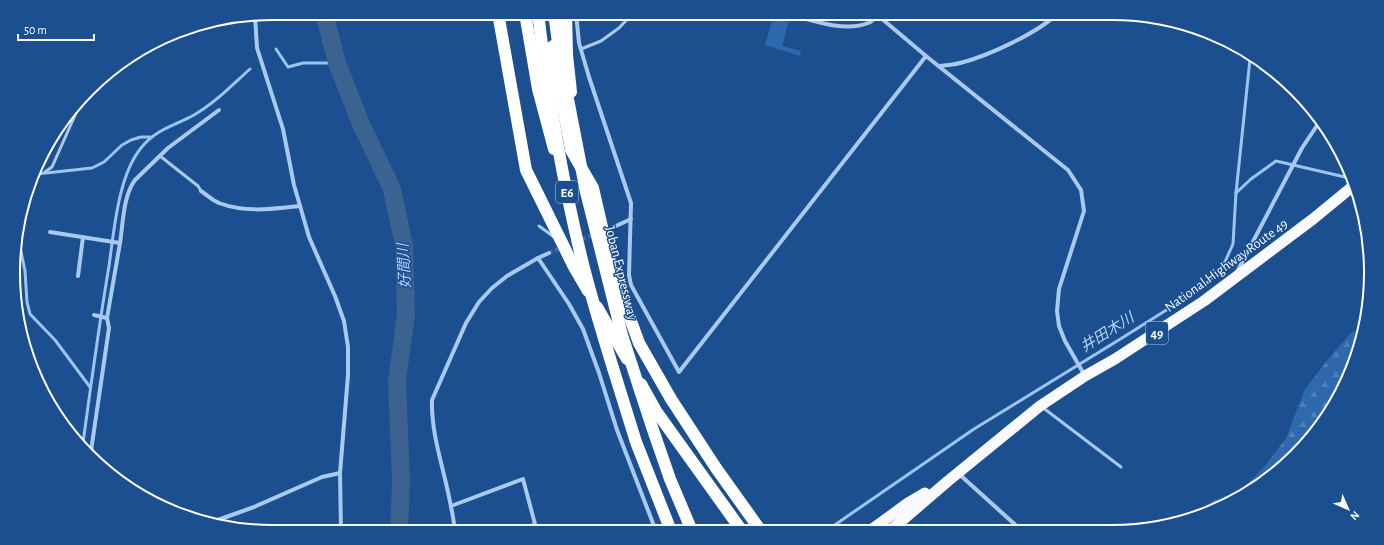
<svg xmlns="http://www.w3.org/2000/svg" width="1384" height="545" font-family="'Alegreya Sans','Noto Sans JP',sans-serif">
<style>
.grass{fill:#2e69ad}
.forest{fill:url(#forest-firs)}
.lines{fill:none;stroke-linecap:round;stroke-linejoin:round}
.stream{stroke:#9cc4f0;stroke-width:3}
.river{stroke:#3c6290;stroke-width:18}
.minor-tunnel{stroke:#3d69a0;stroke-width:4;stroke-dasharray:4 2;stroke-linecap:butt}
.service{stroke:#a9c9ee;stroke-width:3}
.minor{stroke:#a9c9ee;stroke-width:4}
.trunk{stroke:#f8faff;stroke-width:11}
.motorway{stroke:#fff;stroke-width:12}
.motorway-bridge{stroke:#fff;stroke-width:12}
.labels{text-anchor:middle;stroke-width:3;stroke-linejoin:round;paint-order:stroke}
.shield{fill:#1b4f8f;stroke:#bbcadd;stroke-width:1}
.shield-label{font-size:13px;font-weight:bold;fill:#fff}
.street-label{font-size:14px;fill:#fff;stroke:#1b4f8f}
.water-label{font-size:15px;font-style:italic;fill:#b5d3f5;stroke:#1b4f8f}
.rim{fill:none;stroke:#fff;stroke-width:2}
</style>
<defs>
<pattern id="forest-firs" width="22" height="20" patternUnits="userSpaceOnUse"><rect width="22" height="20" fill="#2e69ad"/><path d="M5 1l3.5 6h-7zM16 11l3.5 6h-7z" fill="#4d80b9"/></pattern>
</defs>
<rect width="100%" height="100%" fill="#1b4f8f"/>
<path class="grass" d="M773 17 789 21 782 46 801 51 800 56 765 45Z"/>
<path class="forest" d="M1361 328 1357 356 1327 417 1282 468 1226 505 1190 516 1214 500 1239 492 1266 465 1286 438 1305 389 1329 358 1351 333Z"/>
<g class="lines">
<g class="stream">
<path d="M276 49 288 67 303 63H337"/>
<path d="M37 174 92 168 104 162 122 145 131 140 141 137H150"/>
<path d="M1236 193 1251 179 1276 161 1345 177"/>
<path d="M17 232 25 271 27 302 30 314 55 340 90 387"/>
<path d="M83 443C91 384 99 325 109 266 114 231 118 176 141 148 156 129 174 126 194 115 215 103 232 85 250 69"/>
<path d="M826 531 974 429 1122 338 1187 297 1207 283 1224 264 1233 244 1236 193 1250 59"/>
</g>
<path class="river" d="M324 13 337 63 361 124 392 189 404 246 406 315 397 381 401 481 399 532"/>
<g class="minor-tunnel">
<path d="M605 230 616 226"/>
<path d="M549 253 595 234"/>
</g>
<g class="service">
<path d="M659 13 660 15"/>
<path d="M581 49 601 41 619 28 633 13"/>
<path d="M160 156 198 186 201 191"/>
<path d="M45 172 52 167 80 104"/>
<path d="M539 226 554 237"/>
<path d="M1042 407 1121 467"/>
</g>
<g class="minor">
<path d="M576 13 579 43 589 77 631 203 629 275 631 285 679 372 926 56"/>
<path d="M784 13C808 19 844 33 868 23 871 22 875 18 878 16"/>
<path d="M875 13 926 56 1068 170 1081 190 1084 211 1059 289 1057 311 1059 326 1065 341 1085 376"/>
<path d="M255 16 257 48 283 129 294 185 309 237 335 296 344 321 348 347V375L340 473 341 532"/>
<path d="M939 66C946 65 953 65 960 63 988 56 1038 33 1058 13"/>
<path d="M201 191C207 195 213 201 219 203 245 213 273 209 300 206"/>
<path d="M616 226 631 219"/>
<path d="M50 232 120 243 107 318"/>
<path d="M120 243C123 224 123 196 135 180L168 148 219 110"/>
<path d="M538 258 549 253"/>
<path d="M1237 272 1302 148 1318 124"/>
<path d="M78 276 83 237"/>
<path d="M91 451 109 328 107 318 94 315"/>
<path d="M959 474 1021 530"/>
<path d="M451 506 523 479 535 524 523 531"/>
<path d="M212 522 254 507 322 477 340 473"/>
<path d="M455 532C454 523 453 515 451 507 445 471 431 437 432 400L466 323 479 302 492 288 507 276 538 258 569 304 583 329 599 373 617 430 656 531"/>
</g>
<g class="trunk">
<path d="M871 530 908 503 925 493"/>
<path d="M891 530 948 481 1040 406 1085 376 1115 359 1204 301 1313 219 1352 187"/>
</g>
<g class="motorway">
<path d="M498 13 526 170 574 267 588 291"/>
<path d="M525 13 538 89 554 149"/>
<path d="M566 13 567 55 571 92"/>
<path d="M553 46 556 70 571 150 593 188 611 266 639 343 671 399 716 468 761 531"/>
<path d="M597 307 627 359"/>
<path d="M613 368 636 442 671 531"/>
<path d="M641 384 656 411 742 531"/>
</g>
<g class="motorway-bridge">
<path d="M538 13C548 96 562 179 582 260 591 297 602 332 613 368"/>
<path d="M554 13 560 58 586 192 622 335 652 427 670 479 692 531"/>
</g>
</g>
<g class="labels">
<g class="shield">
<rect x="556" y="181" width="22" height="22" rx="3"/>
<rect x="1146" y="322" width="22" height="22" rx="3"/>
</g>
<g class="shield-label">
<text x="567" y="197">E6</text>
<text x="1157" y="338">49</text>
</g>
<g class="street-label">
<text transform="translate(1226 265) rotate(-36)" y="5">National Highway Route 49</text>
<text transform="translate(622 273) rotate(76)" y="5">Joban Expressway</text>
</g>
<g class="water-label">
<text transform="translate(404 266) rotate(-93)" y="5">好間川</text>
<text transform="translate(1107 332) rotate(-32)" y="5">井田木川</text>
</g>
</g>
<path d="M0 0H1384V545H0ZM272 20H1112A252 252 0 0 1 1364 272V273A252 252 0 0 1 1112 525H272A252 252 0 0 1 20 273V272A252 252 0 0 1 272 20Z" fill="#1b4f8f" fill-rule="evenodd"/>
<path class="rim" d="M272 20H1112A252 252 0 0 1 1364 272V273A252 252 0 0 1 1112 525H272A252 252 0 0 1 20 273V272A252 252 0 0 1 272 20Z"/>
<g transform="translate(1348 509) rotate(135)" stroke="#1b4f8f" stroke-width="3" paint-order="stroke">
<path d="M0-3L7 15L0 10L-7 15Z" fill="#ffffff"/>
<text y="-6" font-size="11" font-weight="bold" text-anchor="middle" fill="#ffffff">N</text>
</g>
<path d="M18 34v6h76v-6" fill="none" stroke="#ffffff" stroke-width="2"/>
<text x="24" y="34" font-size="12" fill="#ffffff" stroke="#1b4f8f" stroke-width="3" paint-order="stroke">50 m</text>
</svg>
